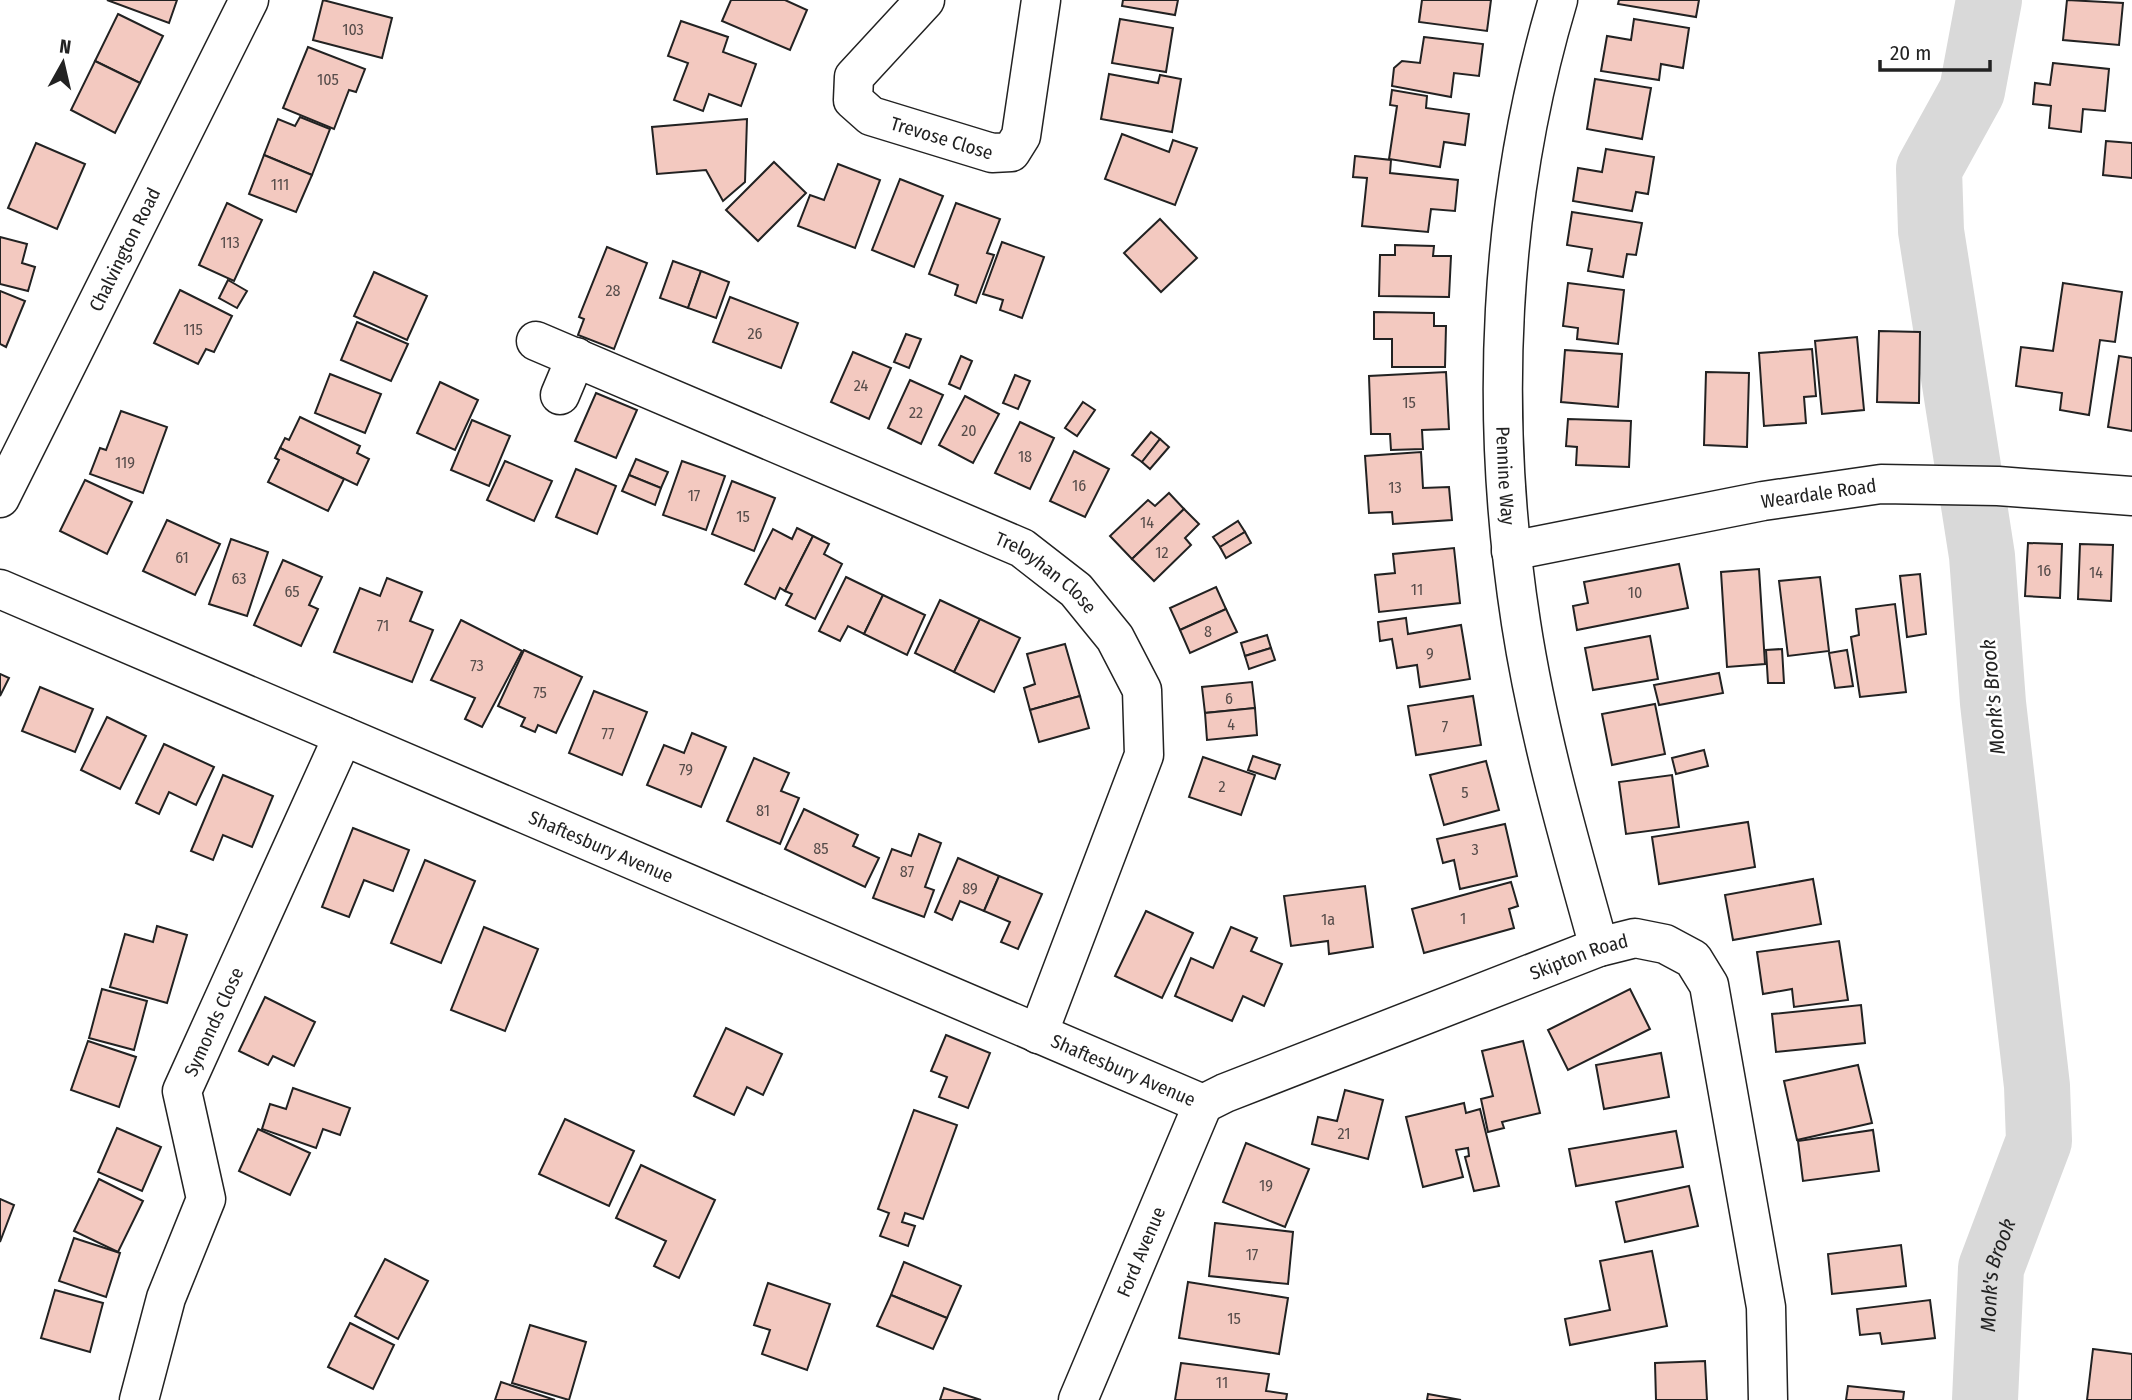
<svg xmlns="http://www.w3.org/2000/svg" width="2132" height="1400" font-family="'Fira Sans Condensed',sans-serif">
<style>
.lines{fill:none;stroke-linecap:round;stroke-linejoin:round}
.river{stroke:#d9d9d9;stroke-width:66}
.building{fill:#f3c9c0;stroke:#222;stroke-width:2}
.minor-casing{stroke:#222;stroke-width:41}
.minor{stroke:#fff;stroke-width:38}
.labels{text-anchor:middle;stroke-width:5;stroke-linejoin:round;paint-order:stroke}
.number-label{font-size:16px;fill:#564c4a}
.street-label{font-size:19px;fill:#222;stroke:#fff}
.water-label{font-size:21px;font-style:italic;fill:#222;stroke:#fff}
</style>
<rect width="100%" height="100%" fill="#fff"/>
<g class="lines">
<path class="river" id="s1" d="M1985 1400 1991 1268 2039 1141 2037 1086 1993 703 1982 556 1931 231 1929 169 1972 91 1989 0"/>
</g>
<g class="building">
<path d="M107 0H177L169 23Z"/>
<path d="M323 0 392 18 382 58 313 40Z"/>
<path d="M731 0H785L807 10 790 50 722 21Z"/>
<path d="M1123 0H1178L1175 15 1122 6Z"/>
<path d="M1422 0H1491L1487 31 1419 22Z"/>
<path d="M1619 0H1699L1696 17 1618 4Z"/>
<path d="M2067 0 2123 3 2119 45 2063 40Z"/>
<path d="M118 14 163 36 140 83 95 61Z"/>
<path d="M1120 19 1173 28 1166 72 1112 63Z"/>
<path d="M1634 19 1689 28 1683 68 1661 64 1659 80 1601 71 1607 36 1631 40Z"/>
<path d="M681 21 728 37 723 52 756 64 741 106 709 94 703 111 674 100 688 63 668 56Z"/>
<path d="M1424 37 1483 44 1479 76 1454 73 1451 97 1392 86 1394 68 1402 61 1420 63Z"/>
<path d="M308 47 365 69 356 92 349 90 334 129 283 108Z"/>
<path d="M95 61 140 83 115 133 71 110Z"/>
<path d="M2053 63 2109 69 2105 111 2083 109 2081 132 2049 128 2051 106 2033 104 2035 83 2050 85Z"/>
<path d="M1109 74 1158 83 1160 75 1181 79 1172 132 1101 119Z"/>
<path d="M1595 79 1651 88 1642 139 1587 129Z"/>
<path d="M1392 90 1427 96 1426 108 1469 114 1465 145 1444 142 1440 167 1389 159 1397 106 1390 105Z"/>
<path d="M300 117 330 129 312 175 264 155 278 119 295 126Z"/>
<path d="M747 119 745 182 723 201 706 170 657 174 652 127Z"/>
<path d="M1122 134 1169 152 1173 140 1197 148 1175 205 1105 179Z"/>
<path d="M2106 141 2132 143V178L2103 175Z"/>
<path d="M36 143 85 164 57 229 8 208Z"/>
<path d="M1606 149 1654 157 1648 194 1636 192 1632 211 1573 201 1578 168 1602 172Z"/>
<path d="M264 155 312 175 296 212 249 194Z"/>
<path d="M1355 156 1391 160 1390 173 1458 180 1455 211 1431 209 1428 232 1362 226 1367 178 1353 177Z"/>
<path d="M774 162 806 193 758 241 726 210Z"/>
<path d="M838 164 880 180 855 248 798 226 810 195 824 200Z"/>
<path d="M900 179 943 196 914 267 872 250Z"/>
<path d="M227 203 262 220 234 281 199 265Z"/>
<path d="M956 203 1000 219 987 253 994 255 976 303 955 295 958 285 929 274Z"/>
<path d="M1572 212 1642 223 1636 255 1627 254 1623 277 1588 271 1592 249 1567 245Z"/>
<path d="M1160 219 1197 258 1161 292 1124 253Z"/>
<path d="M0 237 27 244 22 263 35 267 28 291 0 284Z"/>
<path d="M1002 242 1044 257 1022 318 1000 310 1003 300 983 294Z"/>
<path d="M1395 245 1434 246 1433 256H1451L1449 297 1379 296 1380 255H1395Z"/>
<path d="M607 247 647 263 614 349 578 335 584 319 579 317Z"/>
<path d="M673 261 701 271 688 308 660 298Z"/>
<path d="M701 271 729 282 716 318 688 308Z"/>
<path d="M374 272 427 296 407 340 354 316Z"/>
<path d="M228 280 247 291 237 308 219 298Z"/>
<path d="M1568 283 1624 290 1618 344 1577 339 1578 328 1563 326Z"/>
<path d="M2063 283 2122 292 2115 342 2100 340 2089 415 2060 410 2062 393 2016 386 2021 347 2053 351Z"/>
<path d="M180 290 232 316 214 352 206 349 198 364 154 343Z"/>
<path d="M0 291 25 301 6 347 0 344Z"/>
<path d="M730 297 798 323 781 368 713 342Z"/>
<path d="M1374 312 1434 313V326H1446L1445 367H1392V339H1374Z"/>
<path d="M357 322 408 344 391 381 341 360Z"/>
<path d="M1879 331 1920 332 1919 403 1877 402Z"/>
<path d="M906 334 921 339 909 368 894 362Z"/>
<path d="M1857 337 1864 410 1822 414 1815 341Z"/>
<path d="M1812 349 1816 396 1804 397 1806 423 1764 426 1759 353Z"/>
<path d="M1565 350 1622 354 1618 407 1561 402Z"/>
<path d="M853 352 891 368 869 419 831 402Z"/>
<path d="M961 356 972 361 960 389 949 384Z"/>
<path d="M2119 356 2132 358V431L2108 427Z"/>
<path d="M1446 372 1449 429 1422 430 1423 449 1391 450 1390 434H1371L1369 376Z"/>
<path d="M1706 372 1749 373 1747 447 1704 445Z"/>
<path d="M330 374 381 394 365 433 315 413Z"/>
<path d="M1015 375 1030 381 1018 409 1003 403Z"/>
<path d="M910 380 943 395 921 444 888 428Z"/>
<path d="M440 382 478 400 455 450 417 433Z"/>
<path d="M596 393 637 410 616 458 575 441Z"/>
<path d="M965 396 999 414 973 463 939 445Z"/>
<path d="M1083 402 1095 410 1077 436 1065 428Z"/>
<path d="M121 411 167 427 143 493 90 474 100 448 106 450Z"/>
<path d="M300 417 360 446 357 453 369 459 357 485 280 448 285 438 289 440Z"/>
<path d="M1568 419 1631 421 1629 467 1576 465 1577 447 1566 446Z"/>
<path d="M472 420 510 436 489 486 451 470Z"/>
<path d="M1020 422 1054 438 1030 489 995 473Z"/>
<path d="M1151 432 1160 439 1142 462 1132 455Z"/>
<path d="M1160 439 1169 447 1150 469 1142 462Z"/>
<path d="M280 448 344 479 328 511 268 482 279 460 275 458Z"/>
<path d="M1074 451 1109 469 1085 517 1050 501Z"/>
<path d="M1421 452 1423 488 1449 487 1452 520 1393 524 1392 512 1369 513 1365 456Z"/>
<path d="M636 459 668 472 661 488 629 475Z"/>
<path d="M505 461 552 481 534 521 487 500Z"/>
<path d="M682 461 725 476 706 530 663 515Z"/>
<path d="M576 469 616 486 597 534 556 517Z"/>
<path d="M629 475 661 488 655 505 622 491Z"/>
<path d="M85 480 132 502 107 554 60 531Z"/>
<path d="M732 481 775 498 754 551 712 534Z"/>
<path d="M1169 493 1184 509 1132 559 1110 536 1148 500 1155 506Z"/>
<path d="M1184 509 1199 524 1185 538 1191 545 1154 581 1132 559Z"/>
<path d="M167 520 220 544 195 595 143 571Z"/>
<path d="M1238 521 1245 532 1220 547 1213 537Z"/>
<path d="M797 528 813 536 785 591 780 588 775 599 745 584 773 529 792 539Z"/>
<path d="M1245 532 1251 543 1226 558 1220 547Z"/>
<path d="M813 536 829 544 824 554 842 564 815 619 786 605 792 594 785 591Z"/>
<path d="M231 539 268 552 247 616 209 604Z"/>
<path d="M2028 543 2062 544 2060 598 2025 596Z"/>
<path d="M2080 544 2113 545 2111 601 2078 599Z"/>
<path d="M1454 548 1460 603 1379 612 1375 575 1395 573 1393 554Z"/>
<path d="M283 560 322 577 309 605 318 609 301 646 254 625Z"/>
<path d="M1679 564 1688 608 1577 630 1573 606 1588 603 1584 582Z"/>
<path d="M1759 569 1765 664 1727 667 1721 572Z"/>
<path d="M1920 574 1926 634 1907 637 1900 576Z"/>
<path d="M846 577 883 595 864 634 848 626 840 641 819 631Z"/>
<path d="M1820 577 1829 651 1788 656 1779 581Z"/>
<path d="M387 578 422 592 410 621 433 630 412 682 334 652 360 588 380 596Z"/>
<path d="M1216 587 1226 609 1180 630 1170 608Z"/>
<path d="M883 595 925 615 907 655 864 634Z"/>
<path d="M940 600 980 619 954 672 915 653Z"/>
<path d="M1895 604 1906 692 1860 697 1851 637 1859 635 1856 609Z"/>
<path d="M1226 609 1237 632 1190 653 1180 630Z"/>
<path d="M1406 618 1408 634 1461 625 1470 679 1420 687 1417 665 1397 668 1392 639 1380 641 1378 622Z"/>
<path d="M980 619 1020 638 994 692 954 672Z"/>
<path d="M461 620 522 651 482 727 465 719 475 698 431 680Z"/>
<path d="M1267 635 1271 648 1245 656 1241 643Z"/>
<path d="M1650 636 1658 679 1593 690 1585 648Z"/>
<path d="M1065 644 1080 696 1030 710 1024 688 1035 684 1027 654Z"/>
<path d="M1271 648 1275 660 1249 669 1245 656Z"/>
<path d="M1782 649 1784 683H1768L1766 650Z"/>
<path d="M524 650 582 677 556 733 538 725 535 732 521 726 525 718 498 706Z"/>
<path d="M1847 650 1853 686 1835 688 1829 653Z"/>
<path d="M1719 673 1723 693 1659 705 1654 685Z"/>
<path d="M0 674 9 678 0 696Z"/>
<path d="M1252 682 1255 708 1205 713 1202 687Z"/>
<path d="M40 687 93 709 75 752 22 731Z"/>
<path d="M594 691 647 712 622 775 569 753Z"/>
<path d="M1080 696 1089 728 1039 742 1030 710Z"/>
<path d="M1473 696 1481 745 1416 755 1408 706Z"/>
<path d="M1655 704 1665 754 1612 765 1602 714Z"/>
<path d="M1255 708 1257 735 1207 740 1205 713Z"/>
<path d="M107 717 146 736 120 789 81 770Z"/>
<path d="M692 733 726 747 701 807 647 785 664 745 684 753Z"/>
<path d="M164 744 214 767 196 805 169 792 159 814 136 803Z"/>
<path d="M1704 750 1708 766 1676 774 1672 758Z"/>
<path d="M1253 756 1280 765 1275 779 1248 770Z"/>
<path d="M1203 757 1255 775 1241 815 1189 797Z"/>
<path d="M754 758 789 773 781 791 799 798 780 844 727 821Z"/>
<path d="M1486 761 1499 810 1444 825 1430 775Z"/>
<path d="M223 775 273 796 252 847 223 835 213 860 191 851Z"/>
<path d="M1672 775 1679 827 1626 834 1619 782Z"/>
<path d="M804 809 858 835 853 846 879 858 865 887 785 849Z"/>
<path d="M1748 822 1755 867 1659 884 1652 837Z"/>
<path d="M1505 824 1517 876 1460 889 1454 860 1443 863 1437 839Z"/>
<path d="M353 828 409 850 393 891 364 880 349 917 322 907Z"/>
<path d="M919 834 941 843 925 887 934 890 924 917 873 898 892 849 911 856Z"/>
<path d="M958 858 999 876 984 911 960 901 952 920 935 912Z"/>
<path d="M425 860 475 881 441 963 391 943Z"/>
<path d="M999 876 1042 894 1018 949 1001 942 1010 922 984 911Z"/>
<path d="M1813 879 1821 924 1733 940 1725 895Z"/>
<path d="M1511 882 1518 906 1509 909 1514 928 1424 953 1412 909Z"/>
<path d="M1365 886 1373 947 1329 954 1328 941 1291 946 1284 896Z"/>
<path d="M1146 911 1193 933 1162 998 1115 976Z"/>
<path d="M157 926 187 935 167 1003 110 987 125 934 153 942Z"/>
<path d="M484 927 538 949 505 1031 451 1010Z"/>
<path d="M1231 927 1257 938 1251 951 1282 964 1264 1006 1243 996 1232 1021 1175 996 1191 958 1213 968Z"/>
<path d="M1839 941 1848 1000 1794 1007 1792 989 1763 994 1757 952Z"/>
<path d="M102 989 147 1001 134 1050 89 1038Z"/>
<path d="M1630 989 1650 1029 1568 1070 1548 1030Z"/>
<path d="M265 997 315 1022 294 1066 273 1056 268 1065 239 1051Z"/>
<path d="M1861 1005 1865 1043 1776 1052 1772 1014Z"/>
<path d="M726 1028 782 1054 763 1095 747 1087 734 1115 694 1096Z"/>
<path d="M946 1035 990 1053 968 1108 939 1097 947 1077 931 1071Z"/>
<path d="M88 1041 136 1057 119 1107 71 1090Z"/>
<path d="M1523 1041 1540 1113 1502 1122 1504 1128 1488 1132 1481 1099 1493 1096 1482 1051Z"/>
<path d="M1661 1053 1669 1097 1604 1109 1596 1065Z"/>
<path d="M1858 1065 1872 1123 1797 1140 1784 1081Z"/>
<path d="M293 1088 350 1108 340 1135 323 1129 316 1148 262 1129 270 1104 286 1109Z"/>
<path d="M1345 1090 1383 1100 1368 1159 1312 1144 1318 1117 1337 1121Z"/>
<path d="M1464 1103 1466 1113 1480 1109 1499 1186 1474 1191 1465 1157 1469 1156 1468 1148 1456 1150 1463 1177 1423 1187 1406 1117Z"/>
<path d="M914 1110 957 1125 923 1219 905 1213 902 1222 915 1226 908 1246 880 1236 889 1213 878 1209Z"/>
<path d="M565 1119 634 1151 609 1206 539 1174Z"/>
<path d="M117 1128 161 1147 142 1191 98 1172Z"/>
<path d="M258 1129 310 1153 290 1195 239 1171Z"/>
<path d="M1873 1130 1879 1171 1803 1181 1798 1141Z"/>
<path d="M1676 1131 1683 1167 1576 1186 1569 1149Z"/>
<path d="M1246 1143 1309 1169 1285 1227 1223 1202Z"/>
<path d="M641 1165 715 1200 679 1278 654 1266 666 1241 616 1218Z"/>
<path d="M99 1179 143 1201 118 1252 74 1231Z"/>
<path d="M1689 1186 1698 1226 1625 1242 1616 1202Z"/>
<path d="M0 1199 14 1205 0 1242Z"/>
<path d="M1215 1223 1293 1232 1288 1284 1209 1276Z"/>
<path d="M74 1238 120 1253 106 1297 59 1281Z"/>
<path d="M1901 1245 1906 1286 1832 1294 1828 1254Z"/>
<path d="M1652 1251 1667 1326 1570 1345 1565 1319 1610 1310 1600 1261Z"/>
<path d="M385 1259 428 1281 398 1339 355 1316Z"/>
<path d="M904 1262 961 1286 947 1318 891 1295Z"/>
<path d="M1188 1282 1288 1298 1279 1354 1179 1338Z"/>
<path d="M768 1283 830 1304 807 1370 762 1354 770 1330 754 1325Z"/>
<path d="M55 1290 103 1303 90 1352 41 1338Z"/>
<path d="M891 1295 947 1318 933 1349 877 1326Z"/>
<path d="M1930 1300 1935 1338 1882 1344 1880 1333 1860 1335 1857 1309Z"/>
<path d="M350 1323 394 1345 373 1389 328 1367Z"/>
<path d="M530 1325 586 1342 569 1400 512 1383Z"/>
<path d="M2093 1349 2132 1354V1400H2087Z"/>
<path d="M1705 1361 1707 1400H1656L1655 1363Z"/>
<path d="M1181 1363 1269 1374 1266 1391 1287 1394 1286 1400H1175Z"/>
<path d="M501 1382 555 1400H495Z"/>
<path d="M1848 1386 1904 1392 1903 1400H1846Z"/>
<path d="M944 1388 981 1400H940Z"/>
<path d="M1428 1394 1461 1400H1427Z"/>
</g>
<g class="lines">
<defs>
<g id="minor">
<path id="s2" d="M925 0 854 77 853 100 871 116 992 153 1011 152 1021 136 1041 0"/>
<path id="s3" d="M1558 0C1498 201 1489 416 1521 623 1538 733 1569 840 1599 947"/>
<path id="s4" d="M536 341 1022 548 1076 590 1115 638 1142 690 1144 755 1038 1034"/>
<path d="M560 395 576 357"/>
<path id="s5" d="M0 498 249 0"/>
<path id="s6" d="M1511 551 1763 501 1881 484 1998 486 2132 496"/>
<path id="s7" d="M0 589 1203 1104"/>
<path id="s8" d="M1203 1104 1225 1093 1599 947 1635 938 1665 944 1693 959 1709 985 1766 1307 1768 1400"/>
<path id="s9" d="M139 1400 166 1298 206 1199 182 1091 343 736"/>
<path id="s10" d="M1078 1400 1203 1104"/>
</g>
</defs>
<use href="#minor" class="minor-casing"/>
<use href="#minor" class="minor"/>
</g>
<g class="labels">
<g class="number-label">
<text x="353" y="35">103</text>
<text x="328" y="85">105</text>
<text x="280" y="190">111</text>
<text x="230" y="248">113</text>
<text x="613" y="296">28</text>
<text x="193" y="335">115</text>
<text x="755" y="339">26</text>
<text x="861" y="391">24</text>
<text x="1409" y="408">15</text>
<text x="916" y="418">22</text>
<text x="969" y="436">20</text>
<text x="1025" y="462">18</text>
<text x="125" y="468">119</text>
<text x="1079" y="491">16</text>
<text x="1395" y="493">13</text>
<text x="694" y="501">17</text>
<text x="743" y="522">15</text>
<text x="1147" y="528">14</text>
<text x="1162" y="558">12</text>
<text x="182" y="563">61</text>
<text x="2044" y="576">16</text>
<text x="2096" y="578">14</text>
<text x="239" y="584">63</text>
<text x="1417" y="595">11</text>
<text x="292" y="597">65</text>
<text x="1635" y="598">10</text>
<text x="383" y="631">71</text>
<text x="1208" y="637">8</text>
<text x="1430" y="659">9</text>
<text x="477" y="671">73</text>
<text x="540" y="698">75</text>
<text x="1229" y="704">6</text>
<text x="1231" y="730">4</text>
<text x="1445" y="732">7</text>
<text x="608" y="739">77</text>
<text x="686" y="775">79</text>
<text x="1222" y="792">2</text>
<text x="1465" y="798">5</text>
<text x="763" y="816">81</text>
<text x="821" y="854">85</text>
<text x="1475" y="855">3</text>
<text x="907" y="877">87</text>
<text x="970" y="894">89</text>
<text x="1463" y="924">1</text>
<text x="1328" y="925">1a</text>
<text x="1344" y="1139">21</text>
<text x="1266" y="1191">19</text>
<text x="1252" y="1260">17</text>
<text x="1234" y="1324">15</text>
<text x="1222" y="1388">11</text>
</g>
<g class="street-label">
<text dy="7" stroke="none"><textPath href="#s2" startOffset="226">Trevose Close</textPath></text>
<text dy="7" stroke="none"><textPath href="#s5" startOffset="278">Chalvington Road</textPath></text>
<text dy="7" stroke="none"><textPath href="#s3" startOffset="481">Pennine Way</textPath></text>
<text dy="7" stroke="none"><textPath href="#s6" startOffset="313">Weardale Road</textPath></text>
<text dy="7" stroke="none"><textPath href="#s4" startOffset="562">Treloyhan Close</textPath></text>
<text dy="7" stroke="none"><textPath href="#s7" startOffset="654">Shaftesbury Avenue</textPath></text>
<text dy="7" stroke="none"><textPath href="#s8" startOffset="404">Skipton Road</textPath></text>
<text dy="7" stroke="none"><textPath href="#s9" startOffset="399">Symonds Close</textPath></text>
<text dy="7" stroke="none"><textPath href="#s7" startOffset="1222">Shaftesbury Avenue</textPath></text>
<text dy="7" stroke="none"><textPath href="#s10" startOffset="161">Ford Avenue</textPath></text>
</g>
<g class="water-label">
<text transform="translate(1993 697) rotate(-95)" y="7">Monk's Brook</text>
<text dy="7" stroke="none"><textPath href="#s1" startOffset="126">Monk's Brook</textPath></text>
</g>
</g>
<g transform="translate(63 63) rotate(8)" stroke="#ffffff" stroke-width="5" paint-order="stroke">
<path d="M0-5L12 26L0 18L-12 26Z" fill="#222222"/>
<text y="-10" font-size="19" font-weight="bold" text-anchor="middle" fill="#222222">N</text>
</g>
<path d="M1880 60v10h110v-10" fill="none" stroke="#222222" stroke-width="3.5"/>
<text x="1890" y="60" font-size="21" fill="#222222" stroke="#ffffff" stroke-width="5" paint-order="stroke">20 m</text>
</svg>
